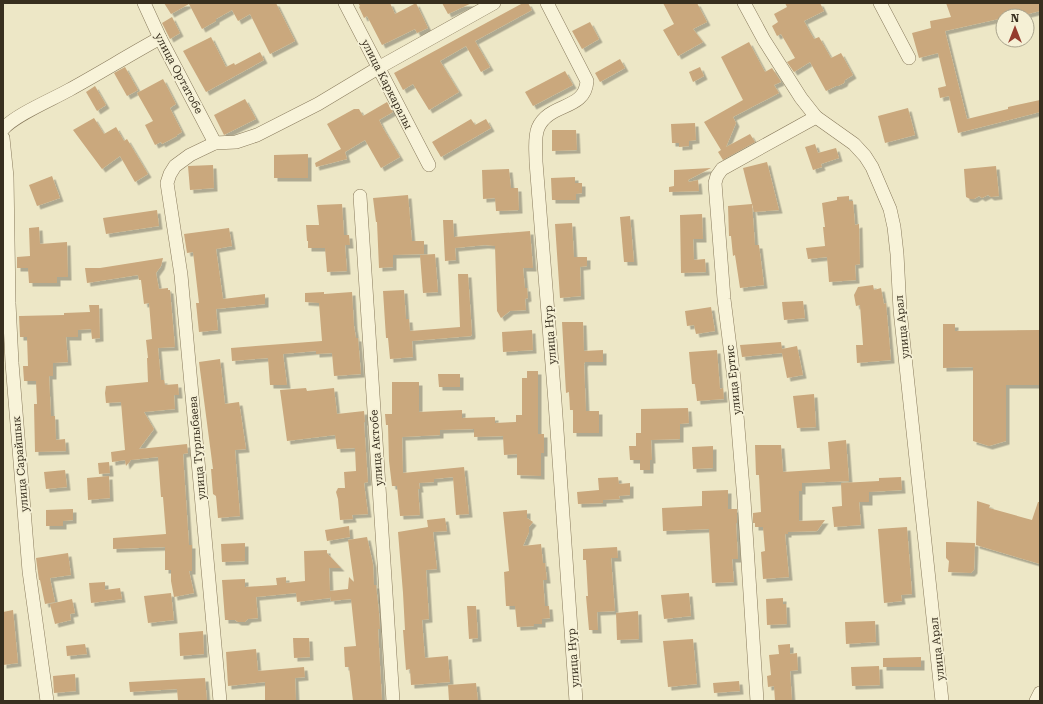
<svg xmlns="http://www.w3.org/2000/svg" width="1043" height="704" font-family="'Roboto Serif',serif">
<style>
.building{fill:#caa87d;filter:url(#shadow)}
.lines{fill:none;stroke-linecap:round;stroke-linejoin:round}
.minor-casing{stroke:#887a5c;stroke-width:14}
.minor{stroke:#f8f3d9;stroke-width:13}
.labels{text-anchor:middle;stroke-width:3.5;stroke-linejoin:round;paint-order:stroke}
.street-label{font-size:11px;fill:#382f1f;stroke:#f5f0d5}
</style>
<defs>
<filter id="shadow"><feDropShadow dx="3.5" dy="3.5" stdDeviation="0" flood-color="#0004"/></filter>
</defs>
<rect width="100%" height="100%" fill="#ede7c6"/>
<g class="building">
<path d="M164 3H276L295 41 270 54 250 14 238 21 232 10 216 19V21L202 29 189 4 171 14Z"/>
<path d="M358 3H390L395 14 416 3 428 28 417 33 415 29 382 45 367 16 364 18 359 7 360 6Z"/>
<path d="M442 3H472L448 14Z"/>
<path d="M523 3H528L532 10 475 41 490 67 481 72 466 46 440 61 459 92 429 110 413 84 403 90 394 73Z"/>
<path d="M663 3H697L707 22 693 29 703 42 678 56 663 30 674 24Z"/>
<path d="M785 3H820L824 11 804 21 814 39 819 37 831 58 841 53 853 75 845 80 844 83 838 86H836L826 91 810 62 794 72 787 62 795 58 781 34 777 36 772 26 778 22 774 14 787 7Z"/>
<path d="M946 3H1040V11L1024 15V13L1011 16H1003V18L945 31 967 119 1008 109V107L1040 100V112L958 133 949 96 940 98 938 88 946 86 938 53 919 58 912 33 931 28 930 21 951 17Z"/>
<path d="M172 17 180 33 170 39 162 23Z"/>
<path d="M590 22 599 39 582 49 572 31Z"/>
<path d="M211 37 226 67 234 63 235 65 260 52 264 60 206 92 183 51Z"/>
<path d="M749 42 765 72 772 68 780 80 781 82 774 85 779 93 733 117 736 123 726 147 750 134 755 142 723 160 718 152 721 150 704 122 743 100 721 57Z"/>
<path d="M620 59 625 68 600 82 595 73Z"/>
<path d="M125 67 138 90 127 96 114 73Z"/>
<path d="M700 67 704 76 693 82 689 72Z"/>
<path d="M565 71 573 85 533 106 525 92Z"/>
<path d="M163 79 176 104 170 108 182 132 177 135V136L162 144 161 142 155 145 145 125 153 121 137 93Z"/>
<path d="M95 86 106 105 97 111 86 92Z"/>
<path d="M245 99 256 119 224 135 214 115Z"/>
<path d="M387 102 393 112 379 120 383 128 400 157 381 168 365 140 345 152 347 159 316 167 315 163 341 149 327 124 354 109H359L363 116Z"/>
<path d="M908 108 915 135 885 143 878 116Z"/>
<path d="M94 118 104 134 116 127 124 141 127 139 148 174 135 182 120 156 102 169 73 130Z"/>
<path d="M471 119 475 125 486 119 491 128 441 157 432 142Z"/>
<path d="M695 123 696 140 689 141V146L679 147V143H672L671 124Z"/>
<path d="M552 130H576L577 150 552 151Z"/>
<path d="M815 144 818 153 836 148 839 158 821 164 822 167 813 170 805 147Z"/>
<path d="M308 154V178H274V155Z"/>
<path d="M767 162 779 210 754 212 743 168Z"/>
<path d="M213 165 214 188 190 190 188 166Z"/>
<path d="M996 166 999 196 991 197 988 195 982 198 979 196 974 199H970L966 197 964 169Z"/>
<path d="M711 168 688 180 689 182 698 180 699 191 669 192V187L674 186V170Z"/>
<path d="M509 169 511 188H518L519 210 496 211 495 198 483 199 482 170Z"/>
<path d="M52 176 60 198 37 206 29 185Z"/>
<path d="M575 177V183H582V193L576 194V200H552L551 178Z"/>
<path d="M408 195 412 241H424V254L393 255V267L379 268 377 222H376L373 198Z"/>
<path d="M849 196V201H853L855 225 859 224 860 264 855 265 856 280 829 282 827 257 808 259 806 248 825 246 823 227H825L822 203 837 200V197Z"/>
<path d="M342 204 344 235H349L350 245H345L347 271 327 272 325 248H308V241H307L306 225H319L317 205Z"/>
<path d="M752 204 755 245H759L764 285 740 288 735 255 733 256 731 236H729L728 206Z"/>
<path d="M157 210 159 226 106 234 103 218Z"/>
<path d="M702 214 703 239H693L694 260 705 259 706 272 681 273 680 215Z"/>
<path d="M630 216 634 262H624L620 217Z"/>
<path d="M443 220H453L454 237 530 231 533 268H523L525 288H527L528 298 525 299 526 310 510 311 501 318 497 311 495 246 485 245 455 248 456 260 445 261Z"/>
<path d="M572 223 574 257H587V266L580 267 581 296 560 298 555 224Z"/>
<path d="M39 227 40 244 67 242 68 277H57V283H29L28 268H17V257L30 256 29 228Z"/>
<path d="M229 228 232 246 216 249 223 299 265 294V304L216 309 218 330 199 332 196 303H199L193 252 187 253 184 234Z"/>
<path d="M435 254 438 292 423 293 420 255Z"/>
<path d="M163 258 161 266 156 273 159 289 168 288V290H170L175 347 158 348 161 380H164L165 385 178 384 179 395H174L175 409 144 412 154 429 139 449 187 444 188 453 183 454 189 545H192V571H189L194 593 174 597 171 581V570H165V547L113 549V538L166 534 163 497H161L158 457 131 460 126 466 125 460 112 462 111 452 125 450 121 402 106 403 105 393 106 386 148 382 147 358H148L146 340 152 339 149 303 144 304 141 280H139L138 275 87 283 85 268H100Z"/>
<path d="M458 274H468L472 334 471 336 412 341 413 357 390 359 388 338H386L383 291 404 290 406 319H409L410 331 460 327Z"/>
<path d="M873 285 874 290 881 288 884 304 886 303 891 360 857 363 856 345H863L860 305 856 306 854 295 858 287Z"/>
<path d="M324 292V294L352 292 354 326 356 338H358L361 374 334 376 332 353 316 354V351L283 354 287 385H270L268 358 232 361 231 348 322 341 319 303 305 302V293Z"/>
<path d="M803 301 805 318 784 320 782 302Z"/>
<path d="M89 305H99L100 338 92 339 91 329 78 330V337H66L68 362 53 363V376H49L51 416H55L56 440 65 439 66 451 35 452 34 404H37L36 381H24L23 366H28L27 337H20L19 316 64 315V313L90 312Z"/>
<path d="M711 307 715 331 696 334 694 325 687 326 685 311Z"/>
<path d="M562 322H583L584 351 603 350V362H585L584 364 586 411H599V433H573V410H570L569 392 566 393Z"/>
<path d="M943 324H955V331L1040 330V385H1006V441L989 446 973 441V367L943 368Z"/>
<path d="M532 330 533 350 503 352 502 332Z"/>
<path d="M781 342 782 349 797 346 803 375 787 378 782 353 742 357 740 345Z"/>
<path d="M717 350 720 389 723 388 724 399 697 401 695 384H692L689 352Z"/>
<path d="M220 359 225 404 239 402 246 449 235 450 240 516 218 518 216 496 213 494 211 469H213L199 362Z"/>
<path d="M527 371H538V434H544V453H541V476L517 475V454L504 455 503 436 474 437V429L440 430V435L402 437 403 473 464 467 469 514 456 515 453 477 434 479V482L419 483 420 489H418L420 515 400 516 397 486H392L389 461 388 425H386L385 414H392V382H419V412L462 410V418L495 417V423L516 422V415H522V378H527Z"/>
<path d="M438 374H460V387H439Z"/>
<path d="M306 388 307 391 334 388 337 414 364 411 365 422H364L368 482 364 483 368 514 352 515 353 519 340 520 338 499 336 492 338 488H345L344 472 356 471 355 448 337 449 335 435 287 441 280 390Z"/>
<path d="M814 394 816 427 797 428 793 396Z"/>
<path d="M688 408 689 423 680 424V439L651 440 652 460H650V470H640V460H630L629 446H636V433H641V409Z"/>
<path d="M846 440 849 481 802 483V491H799V521L825 520 817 531 788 532V534H785L789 577 763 579 761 552 765 551 763 527H755V523H753V513L761 512 759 475H756L755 445H781L783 472 830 469 828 442Z"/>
<path d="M713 446V468L693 469 692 447Z"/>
<path d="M109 462 110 473 99 474 98 463Z"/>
<path d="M65 470 67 487 46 489 44 472Z"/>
<path d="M109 476 110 498 88 500 87 478Z"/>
<path d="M618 477 619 484 630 483V495L619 496 620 499 603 500V503L578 504 577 492 599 490 598 478Z"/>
<path d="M901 477 902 490 869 492V502H859L861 525 834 527 832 507 842 506 841 483 879 481V478Z"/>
<path d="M728 490V509H737V523H736L738 559H732L734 582 712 583 709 529 663 531 662 508 702 506V491Z"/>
<path d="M977 501 990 505 989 508 1032 520 1038 502H1040V564L976 545Z"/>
<path d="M73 509V520L63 521V526H46V510Z"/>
<path d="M527 510V518L533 522 529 527V532L523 546 541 544 543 563H545L547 580H543L545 606H549L550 618 542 619V624H534V626L517 627 515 606H506L504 572 509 571 503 512Z"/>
<path d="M445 518 447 531 433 532 437 569 426 570 429 619 422 620 425 658 448 656 450 682 411 685 410 669 406 670 403 630H405L403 593 398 532 428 527 427 520Z"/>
<path d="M349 526 350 537 327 541 325 530Z"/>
<path d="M907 527 912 594 901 595 902 601 884 603 878 529Z"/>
<path d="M367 537 373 564 374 585H376L379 613 380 629H378L382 701H353L349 667H345L344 647 356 646 351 599 331 601 330 596V598L297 602 296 593 256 597 258 618 248 619 245 622H238L235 620H225L222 580 245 579V587L277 585 276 578 286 577V583L305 581 304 551 327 550V553L341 568H329L330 591 348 589 349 577 354 582 348 540Z"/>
<path d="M946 542 975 543 974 570 971 573 948 572 949 561 946 558Z"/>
<path d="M245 543V561L222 562 221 544Z"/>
<path d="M617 547 618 558H611L615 611 597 612 598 630H589L586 596H588L586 560H583V549Z"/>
<path d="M68 553 71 575 50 578 55 602 45 604 40 580H39L36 558Z"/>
<path d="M105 582V590L120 588 122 599 91 603 89 583Z"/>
<path d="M171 593 174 620 148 623 144 596Z"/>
<path d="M689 593 691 616 664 619 661 595Z"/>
<path d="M783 598V604H786L787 624 767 625 766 599Z"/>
<path d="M72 599 75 613 70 614 71 620 55 624 50 604Z"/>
<path d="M467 606H476L478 638 469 639Z"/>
<path d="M13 610 18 663 3 665V612Z"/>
<path d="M638 611 639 639 617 640 616 613Z"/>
<path d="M875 621 876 642 846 644 845 622Z"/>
<path d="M203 631 204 654 180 656 179 633Z"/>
<path d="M293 638H309L310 657 294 658Z"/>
<path d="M693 639 697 684 668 687 663 641Z"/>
<path d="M85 644 87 654 67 656 66 646Z"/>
<path d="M790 644V654L797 653 798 670 790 671 792 701H775L774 686 768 687 767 676 771 675 769 655 779 654 778 645Z"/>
<path d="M256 649 258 671 304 667 305 677 295 678 296 701H265V682L228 686 226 652Z"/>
<path d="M921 657V667H883V658Z"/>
<path d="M879 666 880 685 852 686 851 667Z"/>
<path d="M75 674 76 691 54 693 53 676Z"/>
<path d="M205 678 207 701H178L177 689 130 692 129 682Z"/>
<path d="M739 681 740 691 714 693 713 683Z"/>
<path d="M476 683 478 701H449L448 685Z"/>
</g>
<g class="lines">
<defs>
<g id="minor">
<path d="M144 3 160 38 215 143"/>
<path d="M345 3 429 165"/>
<path d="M547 3 587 81C585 111 549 102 538 128 534 138 536 151 536 162L555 402 576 701"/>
<path d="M744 3 764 40 801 98 816 117 854 144 865 156 872 167 890 209 894 227 897 254 900 310 942 701"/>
<path d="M880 3 909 58"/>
<path d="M3 129C15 115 51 100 69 90 100 73 129 55 160 38"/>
<path d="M3 138 7 177 9 303 12 363 29 571 47 701"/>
<path d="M360 196 393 701"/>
<path d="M220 701 181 275 167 183 170 174 175 166 190 155 215 143 236 142 257 135 318 104 378 68 494 3"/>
<path d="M757 701 744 500 734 379 724 299 715 183 717 176 722 169 816 117"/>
<path d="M1036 701 1040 693"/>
</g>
</defs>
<use href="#minor" class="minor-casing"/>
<use href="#minor" class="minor"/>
</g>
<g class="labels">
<g class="street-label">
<text transform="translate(179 73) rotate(62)" y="4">улица Ортатобе</text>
<text transform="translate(387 84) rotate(63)" y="4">улица Каркаралы</text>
<text transform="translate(902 327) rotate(-96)" y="4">улица Арал</text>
<text transform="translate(550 335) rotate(-94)" y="4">улица Нур</text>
<text transform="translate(733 380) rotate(-96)" y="4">улица Ертис</text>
<text transform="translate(197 448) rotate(-95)" y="4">улица Турлыбаева</text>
<text transform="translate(376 448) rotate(-94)" y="4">улица Актобе</text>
<text transform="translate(20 464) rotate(-95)" y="4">улица Сарайшык</text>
<text transform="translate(937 649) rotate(-96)" y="4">улица Арал</text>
<text transform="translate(573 658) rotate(-94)" y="4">улица Нур</text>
</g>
</g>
<rect width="1043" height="704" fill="none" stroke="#382f1f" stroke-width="8"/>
<g transform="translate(1015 28)"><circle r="19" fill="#f5f0d5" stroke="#a9a38c"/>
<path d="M0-3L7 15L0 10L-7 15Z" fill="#953c2e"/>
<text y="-6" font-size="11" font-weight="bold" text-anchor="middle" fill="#382f1f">N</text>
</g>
</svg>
